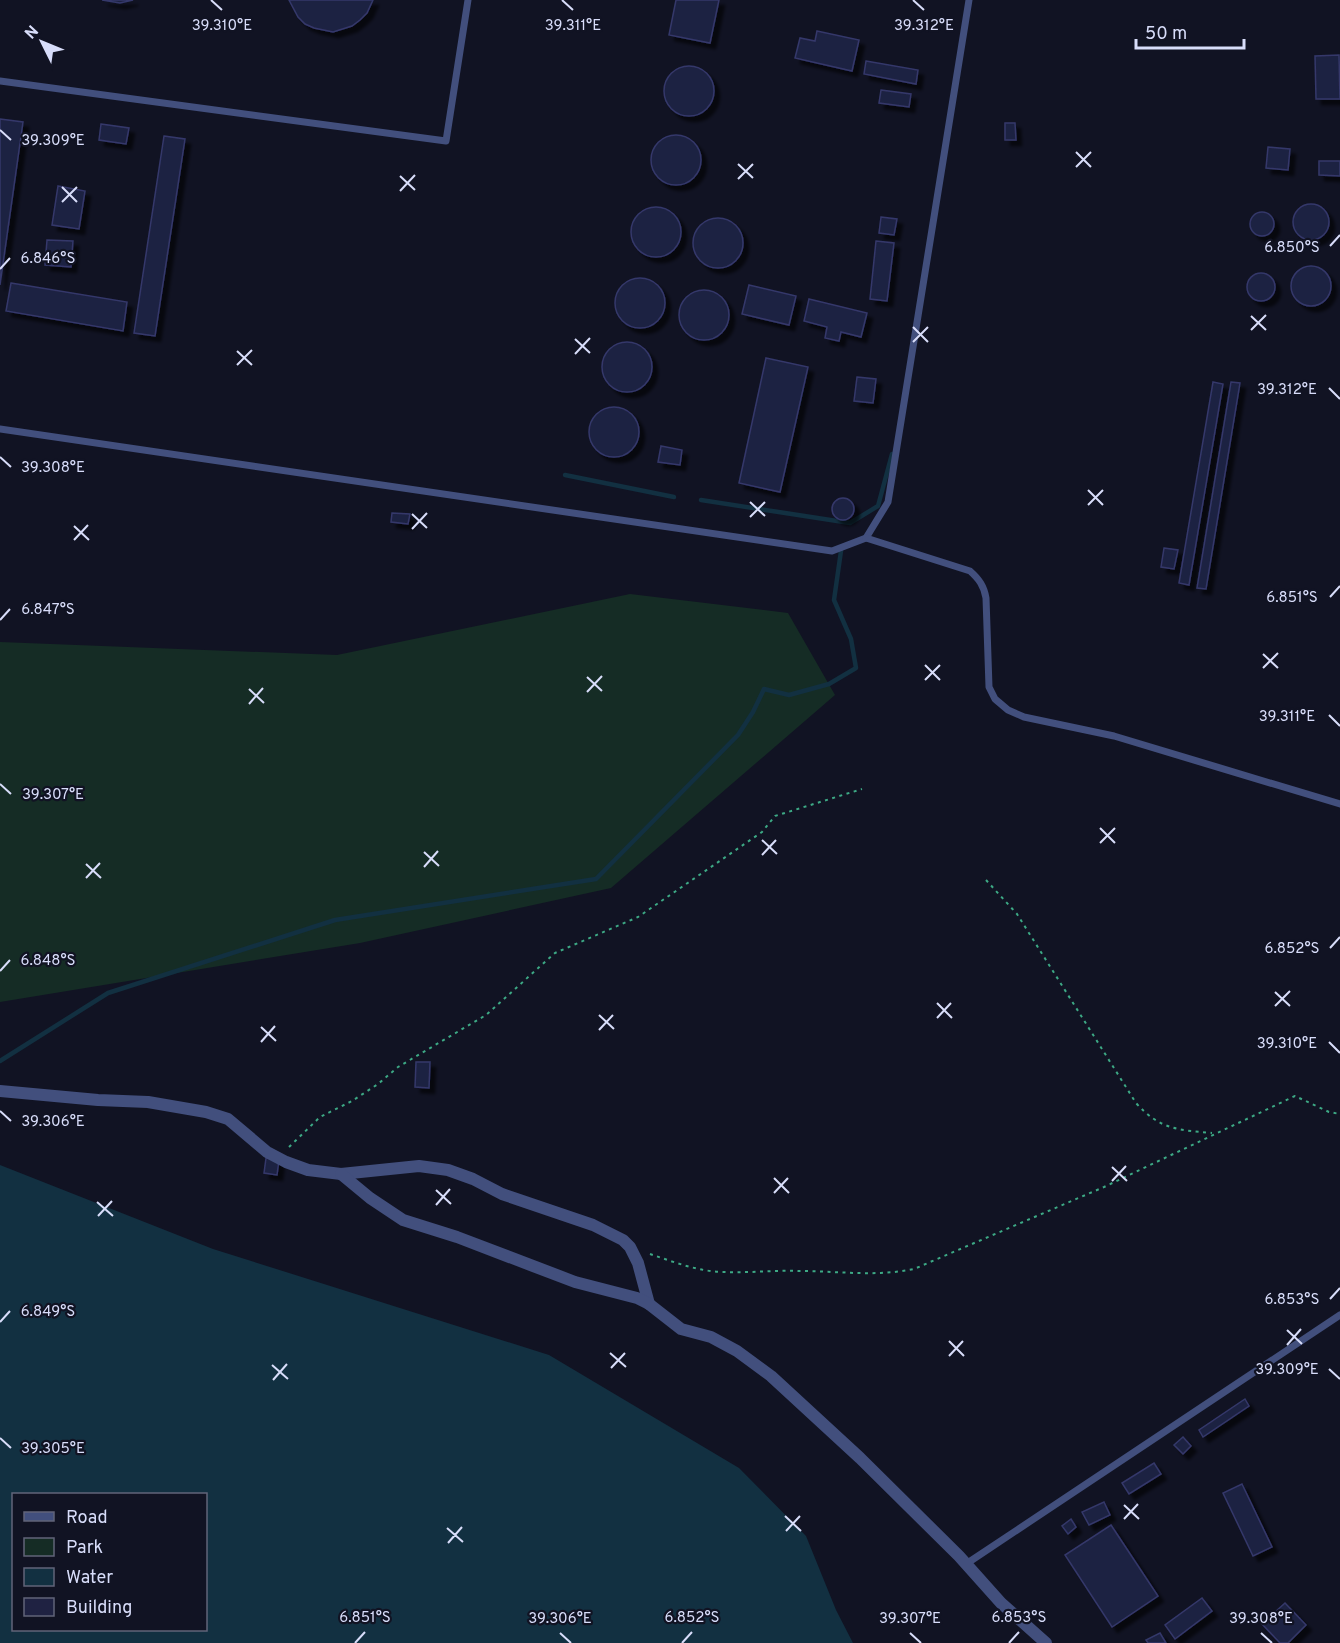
<svg xmlns="http://www.w3.org/2000/svg" width="1340" height="1643" font-family="Overpass,sans-serif">
<style>
.green{fill:#152c25}
.water{fill:#123041;fill-rule:evenodd}
.lines{fill:none;stroke-linecap:round;stroke-linejoin:round}
.stream{stroke:#123041;stroke-width:4.5}
.building{fill:#1f2242;stroke:#34386b;stroke-width:1.5;filter:url(#shadow)}
.path{stroke:#3da985;stroke-width:2;stroke-dasharray:3 4.5;stroke-linecap:butt}
.service{stroke:#424f7d;stroke-width:7}
.minor{stroke:#424f7d;stroke-width:12}
.ticks{fill:none;stroke:#d8ddfa;stroke-width:2}
.ticks-label{font-size:15px;text-anchor:middle;fill:#d8ddfa;stroke:#111323;stroke-width:4.5;stroke-linejoin:round;paint-order:stroke}
</style>
<defs>
<filter id="shadow"><feDropShadow dx="5.5" dy="5.5" stdDeviation="1.5" flood-color="#0009"/></filter>
</defs>
<rect width="100%" height="100%" fill="#111323"/>
<path class="green" d="M630 594 788 613 835 695 611 888 360 943 0 1002V642L337 655Z"/>
<path class="water" d="M0 1165 213 1249 549 1355 739 1468 806 1536 836 1610 853 1643H0ZM14 1494H206V1630H14Z"/>
<g class="lines">
<g class="stream">
<path d="M565 475 674 497"/>
<path d="M701 500 850 523 878 506 892 454"/>
<path d="M0 1061 108 993 335 920 596 879 738 735 753 712 764 689 789 695 829 684 856 668 851 639 834 600 841 551"/>
</g>
</g>
<g class="building">
<path d="M102 0H133L120 3Z"/>
<path d="M289 0H373L367 13 360 20 352 26 333 32 314 28 305 24 298 17Z"/>
<path d="M676 0H719L710 43 669 35Z"/>
<path d="M817 31 859 40 852 71 795 58 800 38 815 41Z"/>
<path d="M1339 55 1340 99H1316L1315 56Z"/>
<path d="M866 61 918 70 916 84 864 74Z"/>
<circle cx="689" cy="91" r="25"/>
<path d="M881 90 911 94 909 107 879 103Z"/>
<path d="M0 119 23 122 0 285Z"/>
<path d="M1005 123H1015L1016 140H1005Z"/>
<path d="M101 124 129 128 126 144 99 140Z"/>
<circle cx="676" cy="160" r="25"/>
<path d="M164 136 185 139 155 336 134 333Z"/>
<path d="M1268 147 1290 149 1288 170 1266 168Z"/>
<path d="M1319 161H1340V176L1319 175Z"/>
<path d="M58 186 85 191 79 229 52 225Z"/>
<circle cx="1311" cy="222" r="18"/>
<circle cx="656" cy="232" r="25"/>
<circle cx="1262" cy="224" r="12"/>
<path d="M881 217 897 219 894 235 879 233Z"/>
<circle cx="718" cy="243" r="25"/>
<path d="M47 240 73 241 71 267 45 265Z"/>
<path d="M876 241 894 243 887 301 870 299Z"/>
<circle cx="1311" cy="286" r="20"/>
<circle cx="1261" cy="287" r="14"/>
<circle cx="640" cy="303" r="25"/>
<path d="M11 283 127 302 123 331 6 311Z"/>
<path d="M749 285 796 296 789 325 742 314Z"/>
<circle cx="704" cy="315" r="25"/>
<path d="M809 299 867 313 861 337 841 332 839 341 825 338 827 327 804 321Z"/>
<circle cx="627" cy="367" r="25"/>
<path d="M766 358 808 367 780 492 739 483Z"/>
<path d="M857 377 876 379 873 403 854 401Z"/>
<path d="M1213 382 1223 384 1189 585 1179 583Z"/>
<path d="M1231 382 1240 383 1206 589 1197 588Z"/>
<circle cx="614" cy="432" r="25"/>
<path d="M661 446 682 450 680 465 658 462Z"/>
<circle cx="843" cy="509" r="11"/>
<path d="M392 513 410 514 408 524 391 522Z"/>
<path d="M1164 548 1178 550 1174 569 1161 567Z"/>
<path d="M416 1062H430L429 1088 415 1087Z"/>
<path d="M266 1158 279 1160 277 1175 264 1173Z"/>
<path d="M1245 1399 1249 1406 1203 1437 1199 1430Z"/>
<path d="M1183 1437 1191 1446 1183 1454 1174 1445Z"/>
<path d="M1154 1463 1161 1474 1129 1494 1122 1483Z"/>
<path d="M1242 1484 1272 1547 1253 1556 1223 1493Z"/>
<path d="M1104 1502 1110 1515 1089 1525 1082 1512Z"/>
<path d="M1071 1519 1076 1527 1068 1534 1062 1526Z"/>
<path d="M1111 1525 1158 1596 1112 1627 1065 1555Z"/>
<path d="M1202 1598 1212 1611 1175 1639 1165 1625Z"/>
<path d="M1285 1603 1306 1625 1288 1643H1280L1262 1624Z"/>
<path d="M1160 1633 1166 1643H1148L1146 1640Z"/>
</g>
<g class="lines">
<g class="path">
<path d="M986 880 1017 914 1136 1103C1160 1130 1179 1130 1212 1133"/>
<path d="M289 1147 320 1117 352 1101 378 1084 398 1067 486 1015 555 953 638 917 762 832 775 816 862 789"/>
<path d="M650 1254C674 1262 699 1272 725 1272 750 1273 775 1270 799 1271 838 1271 876 1277 914 1269L1104 1187 1295 1096 1329 1112 1340 1114"/>
</g>
<g class="service">
<path d="M0 81 446 141 468 0"/>
<path d="M0 429 832 551 866 538 888 502 969 0"/>
<path d="M866 538 970 571C979 579 984 586 986 598L989 687 995 699 1008 710 1024 717 1114 736 1340 804"/>
<path d="M966 1564 1340 1315"/>
</g>
<g class="minor">
<path d="M0 1091 98 1100 148 1102 206 1112 228 1119 267 1152 286 1162 308 1170 341 1174 419 1166 448 1170 473 1179 502 1194 593 1225 623 1240 630 1247 638 1263 649 1304"/>
<path d="M341 1174 370 1198 403 1220 457 1237 575 1282 637 1298 649 1304 681 1329 711 1337 737 1351 771 1376 860 1458 959 1556 1001 1603 1046 1643"/>
</g>
</g>
<path class="ticks" d="M211 0 222 10M562 0 573 10M913 0 924 10M0 130 11 140M1076 152 1091 167M738 164 753 178M1076 167 1091 152M400 176 415 190M738 179 753 164M62 187 77 202M400 191 415 175M62 202 77 187M1330 246 1340 235M0 269 10 258M1251 316 1266 330M913 327 928 342M1251 330 1266 315M575 339 590 353M913 342 928 327M237 351 252 365M575 354 590 338M237 365 252 350M1329 388 1340 399M0 457 11 467M1088 490 1103 505M750 502 765 516M1088 505 1103 490M412 514 427 528M750 517 765 502M74 526 89 540M412 529 427 513M74 540 88 525M1330 597 1340 586M0 620 10 609M1263 654 1278 668M925 665 940 680M1263 668 1278 653M587 677 602 691M925 680 940 665M249 689 264 703M587 692 602 676M249 704 263 688M1329 715 1340 726M0 784 11 794M1100 828 1115 843M762 840 777 854M1100 843 1115 828M424 852 439 866M762 855 776 840M86 864 101 878M424 867 438 851M86 878 100 863M1330 948 1340 937M0 971 10 960M1275 992 1290 1006M937 1003 952 1018M1275 1006 1290 991M599 1015 614 1029M937 1018 951 1003M261 1027 276 1041M599 1030 613 1015M261 1042 275 1026M1329 1042 1340 1053M0 1111 11 1121M1112 1167 1127 1181M774 1178 789 1193M1112 1181 1126 1166M436 1190 451 1204M774 1193 788 1178M97 1202 113 1216M436 1205 450 1189M98 1216 112 1201M1330 1299 1340 1288M0 1322 10 1311M1287 1330 1302 1344M949 1341 964 1356M1287 1345 1301 1329M610 1353 626 1367M949 1356 963 1341M272 1365 288 1379M611 1368 625 1353M1329 1369 1340 1379M273 1380 287 1364M0 1438 11 1448M1124 1505 1139 1519M785 1516 801 1531M1124 1519 1138 1504M447 1528 463 1542M786 1531 800 1516M448 1543 462 1527M560 1633 571 1643M910 1633 921 1643M1261 1633 1272 1643M355 1643 365 1632M682 1643 692 1632M1009 1643 1019 1632"/>
<g class="ticks-label">
<text x="222" y="30">39.310°E</text>
<text x="573" y="30">39.311°E</text>
<text x="924" y="30">39.312°E</text>
<text x="53" y="145">39.309°E</text>
<text x="1292" y="252">6.850°S</text>
<text x="48" y="263">6.846°S</text>
<text x="1287" y="394">39.312°E</text>
<text x="53" y="472">39.308°E</text>
<text x="1292" y="602">6.851°S</text>
<text x="48" y="614">6.847°S</text>
<text x="1287" y="721">39.311°E</text>
<text x="53" y="799">39.307°E</text>
<text x="1292" y="953">6.852°S</text>
<text x="48" y="965">6.848°S</text>
<text x="1287" y="1048">39.310°E</text>
<text x="53" y="1126">39.306°E</text>
<text x="1292" y="1304">6.853°S</text>
<text x="48" y="1316">6.849°S</text>
<text x="1287" y="1374">39.309°E</text>
<text x="53" y="1453">39.305°E</text>
<text x="365" y="1622">6.851°S</text>
<text x="692" y="1622">6.852°S</text>
<text x="1019" y="1622">6.853°S</text>
<text x="560" y="1623">39.306°E</text>
<text x="910" y="1623">39.307°E</text>
<text x="1261" y="1623">39.308°E</text>
</g>
<rect x="12" y="1493" width="195" height="138" fill="#111323" stroke="#616479" stroke-width="1.5"/>
<rect x="24" y="1512" width="30" height="9" fill="#424f7d" stroke="#616479" stroke-width="1.5"/>
<text x="66" y="1523" font-size="18" fill="#d8ddfa">Road</text>
<rect x="24" y="1538" width="30" height="18" fill="#152c25" stroke="#616479" stroke-width="1.5"/>
<text x="66" y="1553" font-size="18" fill="#d8ddfa">Park</text>
<rect x="24" y="1568" width="30" height="18" fill="#123041" stroke="#616479" stroke-width="1.5"/>
<text x="66" y="1583" font-size="18" fill="#d8ddfa">Water</text>
<rect x="24" y="1598" width="30" height="18" fill="#1f2242" stroke="#616479" stroke-width="1.5"/>
<text x="66" y="1613" font-size="18" fill="#d8ddfa">Building</text>
<g transform="translate(42 42) rotate(313)" stroke="#111323" stroke-width="4.5" paint-order="stroke">
<path d="M0-4.5L10 22L0 15L-10 22Z" fill="#d8ddfa"/>
<text y="-9" font-size="16" font-weight="bold" text-anchor="middle" fill="#d8ddfa">N</text>
</g>
<path d="M1136 39v9h108v-9" fill="none" stroke="#d8ddfa" stroke-width="3"/>
<text x="1145" y="39" font-size="18" fill="#d8ddfa" stroke="#111323" stroke-width="4.5" paint-order="stroke">50 m</text>
</svg>
